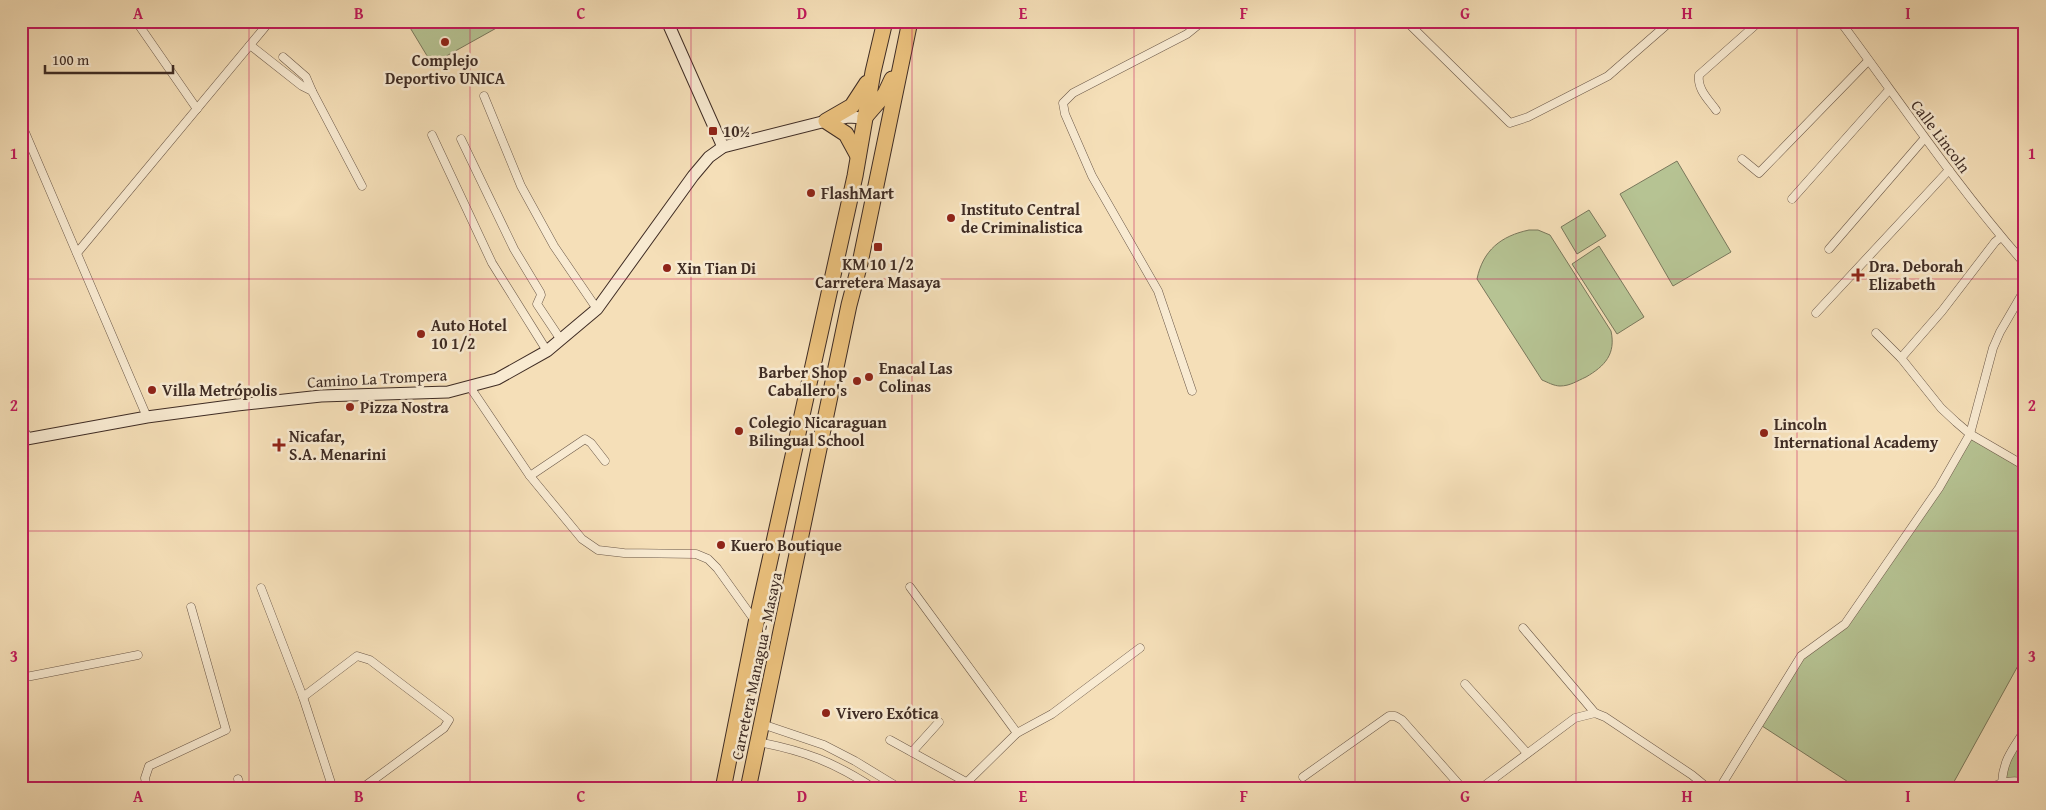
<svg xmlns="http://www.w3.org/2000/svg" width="2046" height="810" font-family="'Gentium Book Plus',serif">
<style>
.green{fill:#b6c393;stroke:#7a785c}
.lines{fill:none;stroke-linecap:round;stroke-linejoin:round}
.street-casing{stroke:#6c5949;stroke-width:9}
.secondary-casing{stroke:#3f2c24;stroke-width:13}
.highway-casing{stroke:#3f2c24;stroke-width:17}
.street{stroke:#f8ead1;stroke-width:8}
.secondary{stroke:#f8ead1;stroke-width:11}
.highway{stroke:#eac07c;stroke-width:15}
.grid{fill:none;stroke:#c2185b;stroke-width:1;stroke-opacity:0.55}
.poi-dot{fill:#8f2418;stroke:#f8ead1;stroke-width:2}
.labels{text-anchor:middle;stroke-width:5;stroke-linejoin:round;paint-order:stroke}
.poi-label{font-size:16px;font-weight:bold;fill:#3f2c24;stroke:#f8ead1;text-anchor:start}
.street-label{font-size:16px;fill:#3f2c24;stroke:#f8ead1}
.neatline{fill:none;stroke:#c2185b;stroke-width:2}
.grid-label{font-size:16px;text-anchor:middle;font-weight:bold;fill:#c2185b}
</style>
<rect width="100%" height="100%" fill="#f5dfb8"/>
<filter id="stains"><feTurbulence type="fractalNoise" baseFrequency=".004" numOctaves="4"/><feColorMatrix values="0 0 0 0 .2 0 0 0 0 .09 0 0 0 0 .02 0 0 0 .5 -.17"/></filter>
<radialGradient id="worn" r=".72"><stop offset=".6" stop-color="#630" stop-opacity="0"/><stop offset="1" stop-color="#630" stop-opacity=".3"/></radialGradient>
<g class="green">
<path d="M406 21H509L432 64Z"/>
<path d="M1677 161 1731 252 1673 286 1620 194Z"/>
<path d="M1589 210 1606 236 1577 254 1561 227Z"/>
<path d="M1529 230H1538L1550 235 1611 331C1616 354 1605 366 1586 377 1577 381 1570 386 1560 386 1554 386 1547 382 1542 380L1477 279C1483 250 1501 236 1529 230Z"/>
<path d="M1599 246 1644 317 1617 334 1572 264Z"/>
<path d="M1970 434 2025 466V653L1950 789H1859L1759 724 1801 656 1845 624 1939 488Z"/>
<path d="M2025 730V785L2002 783 2003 768Z"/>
</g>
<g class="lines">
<defs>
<g id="street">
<path d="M136 21 197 109"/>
<path d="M1406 21 1510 123 1528 117 1608 76 1671 21"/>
<path d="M1840 21C1901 103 1957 187 2025 264"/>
<path d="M250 45 302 86 312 91 362 186"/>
<path d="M283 57 306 77 312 91"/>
<path d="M484 96 521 186 554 246 597 309"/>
<path d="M1716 110C1708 99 1697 89 1699 75L1760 21"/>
<path d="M21 123 147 417"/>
<path d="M432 135 492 263 547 351"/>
<path d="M461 139 514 249 540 292 541 295 537 304 561 340"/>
<path d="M1742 159 1759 173 1868 61"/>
<path d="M1792 199 1889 90"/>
<path d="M1829 249 1924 139"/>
<path d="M77 253 270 21"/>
<path d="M1816 313 1949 170"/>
<path d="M1876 333 1901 358 1941 408 1956 422 1970 434 2025 466"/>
<path d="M1901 358 1942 311 1995 242 2001 237"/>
<path d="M470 387 530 476 582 539 598 550 624 553 696 554 708 559 717 568 755 621"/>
<path d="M1192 391 1158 291 1092 176 1065 114 1063 103 1073 93 1187 34 1203 21"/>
<path d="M21 425 29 439"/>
<path d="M530 476 585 439 591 443 605 461"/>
<path d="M910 587 1017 733"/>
<path d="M261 588 303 697 333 789"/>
<path d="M1523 628 1595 713"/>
<path d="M21 678 138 655"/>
<path d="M1465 684 1527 753"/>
<path d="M303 697 357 656 370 660 449 720 444 728 361 789"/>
<path d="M762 724 824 745 855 761 901 789"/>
<path d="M890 740 966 782"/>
<path d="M758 742C805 751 834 762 875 789"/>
<path d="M912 752 939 722"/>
<path d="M1303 777 1389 716H1395L1402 720 1463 789"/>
<path d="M238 779 241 789"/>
<path d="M2002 783C2003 760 2013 749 2025 730"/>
<path d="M147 789 145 778 149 766 226 730 191 607"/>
<path d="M960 789 1017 733 1052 714 1140 648"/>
<path d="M1480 789 1575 718 1595 713 1605 717 1692 775 1709 789"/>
<path d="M1719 789 1801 656 1845 624 1939 488 1970 434 1993 348 2000 332 2025 289"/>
<path d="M1991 789C1998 782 2015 779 2025 783"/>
</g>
<g id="secondary">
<path d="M667 21 723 147"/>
<path d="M21 440 147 417 237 405 321 396 448 392 497 379 547 351 597 309 693 176 709 157 723 147 826 121 848 117 864 118"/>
</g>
<g id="highway">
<path d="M865 117 885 94 892 79"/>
<path d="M858 156 846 134 826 121 852 106 867 83"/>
<path d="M723 789 756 623 855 176 873 72 885 21"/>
<path d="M748 789 849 305 860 263 910 21"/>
</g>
</defs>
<use href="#street" class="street-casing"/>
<use href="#secondary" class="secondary-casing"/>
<use href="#highway" class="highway-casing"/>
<use href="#street" class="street"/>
<use href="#secondary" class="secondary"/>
<use href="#highway" class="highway"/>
</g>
<path class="grid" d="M249 21V789M470 21V789M691 21V789M912 21V789M1134 21V789M1355 21V789M1576 21V789M1797 21V789M21 279H2025M21 531H2025"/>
<g class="poi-dot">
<circle cx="445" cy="42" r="5"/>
<rect x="708" y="126" width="10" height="10" rx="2.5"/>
<circle cx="811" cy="193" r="5"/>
<circle cx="951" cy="218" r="5"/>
<rect x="873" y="242" width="10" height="10" rx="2.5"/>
<circle cx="667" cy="268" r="5"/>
<path d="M1855.5 267.5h5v5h5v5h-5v5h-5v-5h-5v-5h5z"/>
<circle cx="421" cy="334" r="5"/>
<circle cx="869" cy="377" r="5"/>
<circle cx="857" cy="381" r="5"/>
<circle cx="152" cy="390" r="5"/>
<circle cx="350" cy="407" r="5"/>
<circle cx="739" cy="431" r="5"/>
<circle cx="1764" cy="433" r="5"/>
<path d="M276.5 437.5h5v5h5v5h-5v5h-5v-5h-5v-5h5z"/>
<circle cx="721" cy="545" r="5"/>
<circle cx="826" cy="713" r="5"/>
</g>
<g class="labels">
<g class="poi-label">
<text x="445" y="66" text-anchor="middle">Complejo<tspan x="445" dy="18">Deportivo UNICA</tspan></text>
<text x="723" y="137">10½</text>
<text x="821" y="199">FlashMart</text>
<text x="961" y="215">Instituto Central<tspan x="961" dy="18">de Criminalistica</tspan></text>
<text x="878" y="270" text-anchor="middle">KM 10 1/2<tspan x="878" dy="18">Carretera Masaya</tspan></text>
<text x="1869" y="272">Dra. Deborah<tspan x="1869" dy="18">Elizabeth</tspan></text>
<text x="677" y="274">Xin Tian Di</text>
<text x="431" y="331">Auto Hotel<tspan x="431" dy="18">10 1/2</tspan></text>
<text x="879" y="374">Enacal Las<tspan x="879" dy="18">Colinas</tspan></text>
<text x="847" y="378" text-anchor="end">Barber Shop<tspan x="847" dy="18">Caballero's</tspan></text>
<text x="162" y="396">Villa Metrópolis</text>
<text x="360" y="413">Pizza Nostra</text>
<text x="749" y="428">Colegio Nicaraguan<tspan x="749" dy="18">Bilingual School</tspan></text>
<text x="1774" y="430">Lincoln<tspan x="1774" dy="18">International Academy</tspan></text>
<text x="289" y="442">Nicafar,<tspan x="289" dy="18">S.A. Menarini</tspan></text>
<text x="731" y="551">Kuero Boutique</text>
<text x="836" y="719">Vivero Exótica</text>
</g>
<g class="street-label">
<text transform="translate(1941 136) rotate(53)" y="6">Calle Lincoln</text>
<text transform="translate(377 378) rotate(-3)" y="6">Camino La Trompera</text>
<text transform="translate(756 666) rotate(-78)" y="6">Carretera Managua - Masaya</text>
</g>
</g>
<rect width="2046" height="810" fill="none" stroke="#f5dfb8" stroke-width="55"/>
<path d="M45 65v8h128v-8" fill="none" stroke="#3f2c24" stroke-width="2.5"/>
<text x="52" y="65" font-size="15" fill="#3f2c24" stroke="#f8ead1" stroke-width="4" paint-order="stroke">100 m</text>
<rect x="28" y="28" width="1990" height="754" class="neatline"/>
<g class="grid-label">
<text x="138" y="19">A</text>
<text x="359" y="19">B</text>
<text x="581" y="19">C</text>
<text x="802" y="19">D</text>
<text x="1023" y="19">E</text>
<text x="1244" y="19">F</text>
<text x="1465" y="19">G</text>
<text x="1687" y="19">H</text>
<text x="1908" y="19">I</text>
<text x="14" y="159">1</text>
<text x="2032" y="159">1</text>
<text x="14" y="411">2</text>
<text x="2032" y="411">2</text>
<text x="14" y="662">3</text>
<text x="2032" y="662">3</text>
<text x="138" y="802">A</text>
<text x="359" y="802">B</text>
<text x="581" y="802">C</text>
<text x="802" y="802">D</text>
<text x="1023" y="802">E</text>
<text x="1244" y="802">F</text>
<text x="1465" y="802">G</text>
<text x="1687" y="802">H</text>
<text x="1908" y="802">I</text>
</g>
<rect width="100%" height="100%" filter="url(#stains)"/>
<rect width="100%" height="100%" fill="url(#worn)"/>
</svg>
